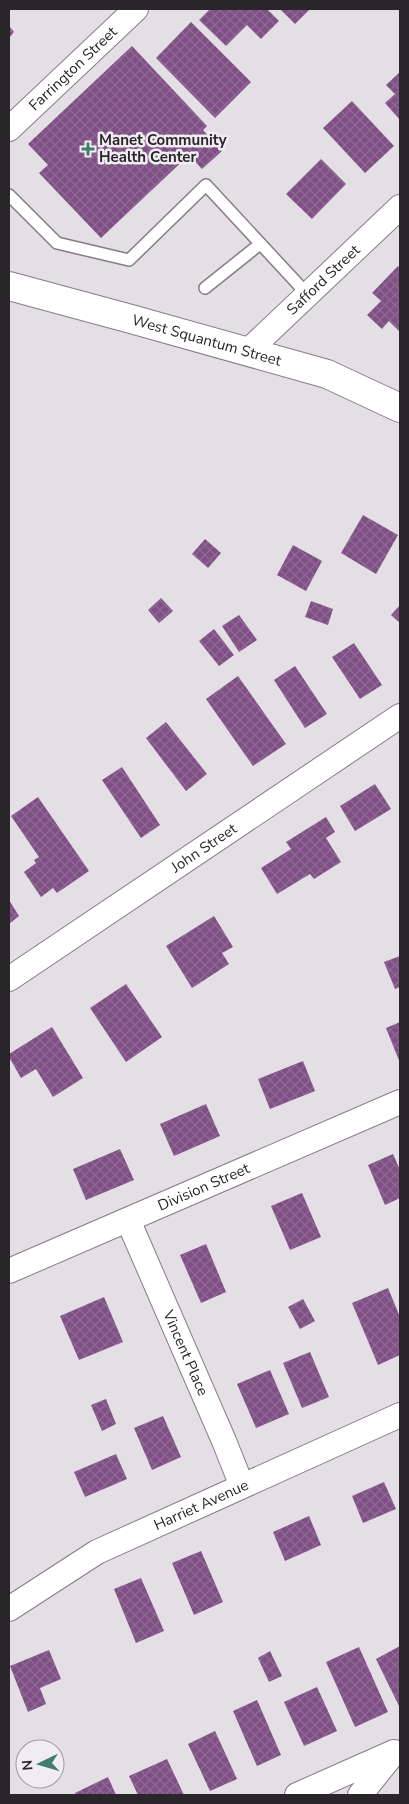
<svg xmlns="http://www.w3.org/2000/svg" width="409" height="1804" font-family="'Nunito Sans',sans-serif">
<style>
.building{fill:url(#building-cross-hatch)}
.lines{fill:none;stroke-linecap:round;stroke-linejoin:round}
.lane-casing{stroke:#847e84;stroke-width:14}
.street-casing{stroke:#847e84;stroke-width:26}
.secondary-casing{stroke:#847e84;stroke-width:30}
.lane{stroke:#fff;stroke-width:11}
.street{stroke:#fff;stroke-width:24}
.secondary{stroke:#fff;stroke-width:28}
.poi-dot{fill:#3f7e6c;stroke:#f1ebf2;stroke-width:2}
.labels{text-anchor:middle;stroke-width:5;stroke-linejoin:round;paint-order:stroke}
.street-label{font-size:15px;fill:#292629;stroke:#f1ebf2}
.poi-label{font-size:15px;font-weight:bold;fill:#292629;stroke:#f1ebf2;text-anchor:start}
</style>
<defs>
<pattern id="building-cross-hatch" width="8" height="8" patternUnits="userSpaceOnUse" patternTransform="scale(1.25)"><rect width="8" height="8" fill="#7f4f86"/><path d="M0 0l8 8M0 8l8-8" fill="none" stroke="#8f6b94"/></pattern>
</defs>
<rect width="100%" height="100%" fill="#e4dee5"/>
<g class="building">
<path d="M210 9H267L279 21 261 39 247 25 226 46 199 20Z"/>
<path d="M280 9H310L295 24Z"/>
<path d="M191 22 251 82 215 118 156 58Z"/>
<path d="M9 26 14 32 9 38Z"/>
<path d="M132 46 207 126 203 130 222 151 202 169 189 155 101 238 39 173 48 165 28 144Z"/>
<path d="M400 72V120L385 103 395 94 386 85Z"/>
<path d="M352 101 394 146 365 173 323 128Z"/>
<path d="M321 159 346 184 312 219 286 194Z"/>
<path d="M398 266 400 268V329L399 331 389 321 382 329 367 315 381 301 372 293Z"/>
<path d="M363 515 398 535 376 574 341 553Z"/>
<path d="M205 539 221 553 208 568 192 554Z"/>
<path d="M293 545 322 561 306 591 277 575Z"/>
<path d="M161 598 173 611 159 623 148 610Z"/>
<path d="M311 601 333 609 328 625 305 617Z"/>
<path d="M400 605V623L391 615Z"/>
<path d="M239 615 257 640 239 652 222 626Z"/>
<path d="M214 629 234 655 219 666 199 641Z"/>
<path d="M354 643 382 685 360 699 332 657Z"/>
<path d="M295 666 327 714 305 728 274 680Z"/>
<path d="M238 676 286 744 253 766 206 699Z"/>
<path d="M166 722 207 774 186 791 146 738Z"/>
<path d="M122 767 160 825 141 838 102 780Z"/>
<path d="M375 784 391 809 355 831 340 806Z"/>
<path d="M38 797 89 871 57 893 53 888 41 897 24 872 36 863 34 860 39 857 11 816Z"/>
<path d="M326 817 335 832 326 838 341 862 314 879 310 874 277 894 261 868 291 849 286 842Z"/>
<path d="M9 900 19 916 9 924Z"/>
<path d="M214 916 233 947 222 953 229 964 192 988 166 946Z"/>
<path d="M400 956V987L395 989 384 962Z"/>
<path d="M126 984 162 1037 126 1062 90 1008Z"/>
<path d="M400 1022V1063L386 1028Z"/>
<path d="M52 1027 83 1078 53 1097 36 1069 21 1078 9 1057V1054Z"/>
<path d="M303 1061 315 1091 270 1109 258 1079Z"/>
<path d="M206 1104 220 1136 174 1156 160 1124Z"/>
<path d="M120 1149 134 1180 86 1200 73 1169Z"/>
<path d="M393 1154 400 1170V1198L385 1205 368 1165Z"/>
<path d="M302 1193 321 1237 290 1250 271 1206Z"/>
<path d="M206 1244 226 1292 201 1303 180 1255Z"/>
<path d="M388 1288 400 1317V1355L378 1365 352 1303Z"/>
<path d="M104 1297 123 1342 79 1360 60 1316Z"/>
<path d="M303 1299 315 1321 300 1329 288 1307Z"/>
<path d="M310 1352 329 1397 302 1408 283 1363Z"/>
<path d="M270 1370 289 1414 256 1428 237 1384Z"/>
<path d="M106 1399 116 1424 102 1431 91 1405Z"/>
<path d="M163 1416 181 1457 152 1470 134 1428Z"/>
<path d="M116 1454 127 1479 85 1497 74 1472Z"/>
<path d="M384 1482 396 1509 363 1523 352 1496Z"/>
<path d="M309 1516 321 1545 285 1561 273 1532Z"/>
<path d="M201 1551 223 1602 194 1615 172 1563Z"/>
<path d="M141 1578 164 1631 136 1643 114 1589Z"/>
<path d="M400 1646V1705L399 1706 376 1659Z"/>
<path d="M359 1647 388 1712 355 1727 326 1662Z"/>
<path d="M49 1650 61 1679 40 1688 46 1704 28 1712 10 1666Z"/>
<path d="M270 1651 282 1676 269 1682 258 1658Z"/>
<path d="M317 1687 337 1731 304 1746 284 1702Z"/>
<path d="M257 1700 281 1755 257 1766 233 1711Z"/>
<path d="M215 1731 237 1779 210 1791 188 1744Z"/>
<path d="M167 1759 184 1795H138L129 1776Z"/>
<path d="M108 1777 116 1795H76L75 1793Z"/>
</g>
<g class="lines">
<defs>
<g id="lane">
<path d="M9 195 57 243 129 260 206 185 308 295"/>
<path d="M205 288 260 244"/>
</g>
<g id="street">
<path id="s1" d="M9 129 136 9"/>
<path id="s2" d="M247 352 400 207"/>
<path id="s3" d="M9 979 400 716"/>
<path id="s4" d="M128 1220 224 1441 242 1486"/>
<path id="s5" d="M9 1271 400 1102"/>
<path id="s6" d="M9 1609 97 1552 400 1415"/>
<path d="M297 1795 394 1752"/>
<path d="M360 1795 393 1754"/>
</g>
<g id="secondary">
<path id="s7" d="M9 286 131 319 327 374 400 408"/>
</g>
</defs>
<use href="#lane" class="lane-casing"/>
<use href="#street" class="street-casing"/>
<use href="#secondary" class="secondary-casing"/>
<use href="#lane" class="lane"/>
<use href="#street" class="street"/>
<use href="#secondary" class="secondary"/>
</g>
<path class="poi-dot" d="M85.5 141.5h5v5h5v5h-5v5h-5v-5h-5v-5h5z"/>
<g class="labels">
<g class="street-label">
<text dy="5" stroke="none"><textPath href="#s1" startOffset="88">Farrington Street</textPath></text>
<text dy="5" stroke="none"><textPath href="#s2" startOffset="105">Safford Street</textPath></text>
<text dy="5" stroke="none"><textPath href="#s7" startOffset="205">West Squantum Street</textPath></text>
<text dy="5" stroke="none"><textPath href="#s3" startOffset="235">John Street</textPath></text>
<text dy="5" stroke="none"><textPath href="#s5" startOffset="212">Division Street</textPath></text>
<text dy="5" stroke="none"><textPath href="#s4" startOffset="145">Vincent Place</textPath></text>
<text dy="5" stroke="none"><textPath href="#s6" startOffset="219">Harriet Avenue</textPath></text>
</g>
<g class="poi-label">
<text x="99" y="145">Manet Community<tspan x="99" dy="17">Health Center</tspan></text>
</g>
</g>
<rect width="409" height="1804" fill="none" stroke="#292629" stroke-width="20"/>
<g transform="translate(40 1764) rotate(265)"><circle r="24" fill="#f1ebf2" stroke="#a19ca2"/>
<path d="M0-4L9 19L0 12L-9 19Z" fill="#3f7e6c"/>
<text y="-8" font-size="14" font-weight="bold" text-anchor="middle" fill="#292629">N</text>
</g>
</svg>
